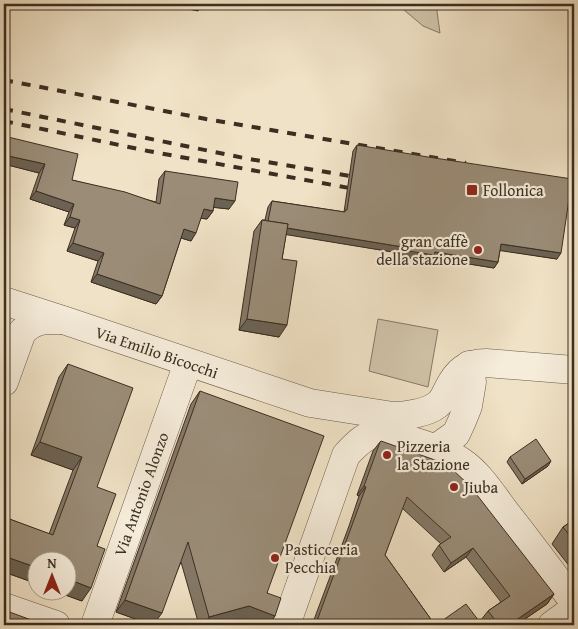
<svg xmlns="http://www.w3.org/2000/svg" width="578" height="629" font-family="'Gentium Book Plus',serif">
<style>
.green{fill:#d1c4aa;stroke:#867a66}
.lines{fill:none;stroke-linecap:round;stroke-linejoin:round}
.minor-casing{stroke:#695c4a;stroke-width:29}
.minor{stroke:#f5ecda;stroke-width:28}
.rail{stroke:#3c2f21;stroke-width:4;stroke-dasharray:9 9;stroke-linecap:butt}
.wall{fill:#847866;stroke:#3c2f21}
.shaded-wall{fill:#6c6253;stroke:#3c2f21}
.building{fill:#9a8c77;stroke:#3c2f21}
.poi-dot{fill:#8f2418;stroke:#f5ecda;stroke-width:2}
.labels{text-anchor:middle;stroke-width:4.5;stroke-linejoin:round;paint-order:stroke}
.poi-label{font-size:16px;fill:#3c2f21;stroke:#f5ecda;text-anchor:start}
.street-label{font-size:16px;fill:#3c2f21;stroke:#f5ecda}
</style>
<rect width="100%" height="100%" fill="#f0e2c6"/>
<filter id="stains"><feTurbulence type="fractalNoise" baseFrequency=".004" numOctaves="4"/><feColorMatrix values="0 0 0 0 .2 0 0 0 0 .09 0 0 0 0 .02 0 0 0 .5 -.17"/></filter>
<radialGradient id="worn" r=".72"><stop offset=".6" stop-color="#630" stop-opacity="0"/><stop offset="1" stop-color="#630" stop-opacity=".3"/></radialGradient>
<g class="green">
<path d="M397 4H436L440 33 423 26Z"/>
<path d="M378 319 438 330 428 387 369 371Z"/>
</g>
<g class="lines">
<defs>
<g id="minor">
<path d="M4 301 66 321 310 403 393 416C405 416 427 413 437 405 443 401 445 395 448 389 457 371 466 363 486 363L574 370"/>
<path d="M4 382 22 332C35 319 44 320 62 320"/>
<path d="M436 448 456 434 462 421 468 406 472 382 469 365"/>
<path d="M4 607 56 625"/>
<path d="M95 625 188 363"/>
<path d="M286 625 346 455C371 428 377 430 410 440 428 446 446 451 462 462 480 474 494 497 507 514 530 543 552 573 574 602"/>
<path d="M552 625 574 609"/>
</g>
</defs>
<use href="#minor" class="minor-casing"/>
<use href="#minor" class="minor"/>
<g class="rail">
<path d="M4 80 206 119 466 163"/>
<path d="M4 109 249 159 362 178"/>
<path d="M4 121 148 151 360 190"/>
<path d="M555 209 574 212"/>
<path d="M552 221 574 224"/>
</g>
</g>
<g class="wall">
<path d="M4 136 72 180 156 202 159 179 165 171 229 209 213 207V211L207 219 201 218 191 241 181 238 162 296 156 304 91 282 98 261 67 251 75 228 64 225 69 212 30 199 39 173 4 164Z"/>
<path d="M357 145 557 259 500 250 498 262 494 268 432 258 430 261 398 256 399 253 286 234 282 259 279 337 239 330 254 231 262 220H265L268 207 272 201 344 212 353 151Z"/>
<path d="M68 364 97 487V546L82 601 57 592H68L38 562V584L4 572V517L49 534 73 470 31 455 59 377Z"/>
<path d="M200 391 275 616 268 625H258L240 619 217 625H199L181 562 153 625 116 612 191 404Z"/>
<path d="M574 401V416L572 403Z"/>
<path d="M380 442 554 594 547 604 516 625H485L481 620 488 611 501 602 466 557 444 572 432 555 439 545 441 544 402 508 385 555 435 625H312L349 526 359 496 357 495 373 451Z"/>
<path d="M510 457 548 466 522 484 507 462Z"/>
<path d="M574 520V572L552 544 563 527Z"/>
</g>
<g class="shaded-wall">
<path d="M165 4H204L198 11Z"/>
<path d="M4 155 45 164 39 173 4 164Z"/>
<path d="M36 191 74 204 69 212 30 199Z"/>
<path d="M215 198 235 201 229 209 209 207Z"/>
<path d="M204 209 213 211 207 219 198 218Z"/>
<path d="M70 217 80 220 75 228 64 225Z"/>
<path d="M268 225 403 247 399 253 264 231Z"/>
<path d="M184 229 196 233 191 241 178 237Z"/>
<path d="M73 243 104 253 98 261 67 251Z"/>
<path d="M501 244 561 253 557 259 496 250Z"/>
<path d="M402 250 435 252 498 262 494 268 432 258 430 261 398 256Z"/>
<path d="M97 274 162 296 156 304 91 282Z"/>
<path d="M247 319 287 325 279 337 239 330Z"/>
<path d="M40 442 82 457 73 470 31 455Z"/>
<path d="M551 461 548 466 522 484 525 479Z"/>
<path d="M364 486 366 487 359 496 357 495Z"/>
<path d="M473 548 466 557 444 572 451 563Z"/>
<path d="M4 556 38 568V584L4 572Z"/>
<path d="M68 579 91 588 82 601 57 592H68Z"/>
<path d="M554 594 547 604 516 625H509Z"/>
<path d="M125 600 162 613 153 625H152L116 612Z"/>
<path d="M249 606 275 616 268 625H258L240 619 217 625H204L209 617Z"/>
</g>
<g class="building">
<path d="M4 136 78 154 72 180 125 192 160 204 165 171 238 182 235 201 215 198 213 211 204 209 196 233 184 229 162 296 97 274 104 253 73 243 80 220 70 217 74 204 36 191 45 164 4 155Z"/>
<path d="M357 145 428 157 572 179 561 253 501 244 498 262 435 252 434 255 402 250 403 247 287 228 288 224 268 221 272 201 345 212V210H347Z"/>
<path d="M262 220 288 224 282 259 297 261 287 325 247 319Z"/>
<path d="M4 316 9 318 4 334Z"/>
<path d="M68 364 133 388 97 487 116 494 97 546 105 549 91 588 68 579V562H38V568L4 556V517L53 535 82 457 40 442Z"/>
<path d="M200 391 324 436 267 593 281 598 275 616 249 606 209 617 188 542 162 613 125 600Z"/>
<path d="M536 439 551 461 525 479 510 457Z"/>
<path d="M381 441 435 460 453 470 470 486 554 594 509 625H499L488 611 510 596 473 548 451 563 439 545 451 537 407 497 385 555 435 625H317L318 618 366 487 364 486 380 442Z"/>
<path d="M574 520V541L563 527Z"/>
<path d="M466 604 482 625H436Z"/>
<path d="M4 610 45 625H4Z"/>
</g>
<g class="poi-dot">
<rect x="466" y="184" width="12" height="12" rx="2.5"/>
<circle cx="478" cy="250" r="5"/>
<circle cx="387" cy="455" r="5"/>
<circle cx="454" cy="487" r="5"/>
<circle cx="275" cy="558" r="5"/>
</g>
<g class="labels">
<g class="poi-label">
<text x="483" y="196">Follonica</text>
<text x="468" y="247" text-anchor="end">gran caffè<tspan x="468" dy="18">della stazione</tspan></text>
<text x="397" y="452">Pizzeria<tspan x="397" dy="18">la Stazione</tspan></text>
<text x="464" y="493">Jiuba</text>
<text x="285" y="555">Pasticceria<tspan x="285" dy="18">Pecchia</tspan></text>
</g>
<g class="street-label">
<text transform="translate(157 352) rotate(19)" y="6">Via Emilio Bicocchi</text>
<text transform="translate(141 494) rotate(-70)" y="6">Via Antonio Alonzo</text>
</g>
</g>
<rect width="578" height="629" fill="none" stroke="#f0e2c6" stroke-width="20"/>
<rect x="5" y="5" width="568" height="619" fill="none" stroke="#3c2f21" stroke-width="2.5"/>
<rect x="10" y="10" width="558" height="609" fill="none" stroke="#3c2f21"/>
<g transform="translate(52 576)"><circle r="24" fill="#f5ecda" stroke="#aba090"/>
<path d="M0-4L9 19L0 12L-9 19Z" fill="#8f2418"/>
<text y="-8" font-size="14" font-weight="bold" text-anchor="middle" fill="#3c2f21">N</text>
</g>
<rect width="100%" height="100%" filter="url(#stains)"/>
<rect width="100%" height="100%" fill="url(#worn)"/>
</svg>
